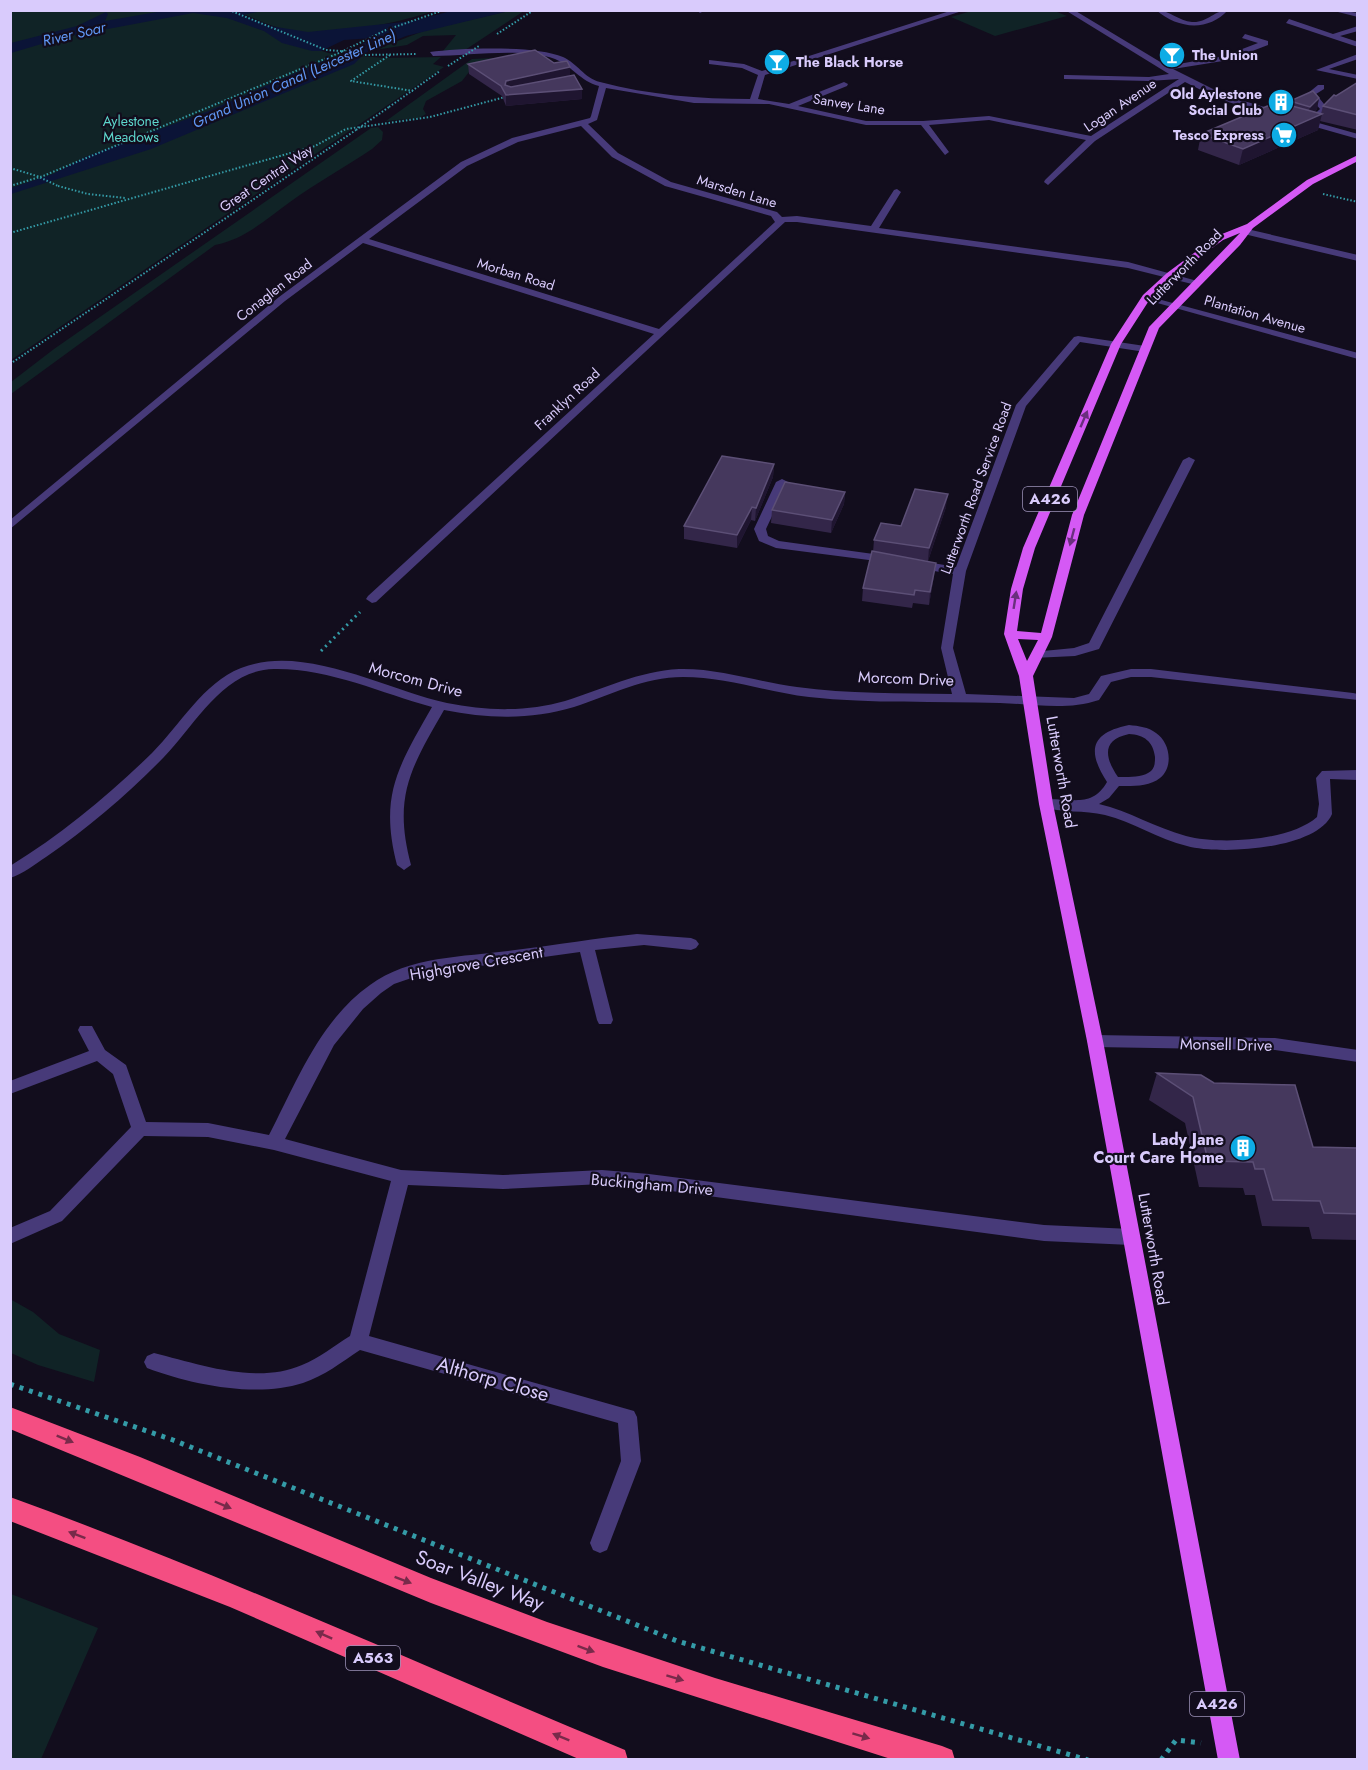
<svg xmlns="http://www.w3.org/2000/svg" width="1368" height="1770" font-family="Jost,sans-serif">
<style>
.green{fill:#102326}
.water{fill:#0b1437}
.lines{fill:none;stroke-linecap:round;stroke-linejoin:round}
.path-far2{stroke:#349ba7;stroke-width:2;stroke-dasharray:1.5 2;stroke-linecap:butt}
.path-far1{stroke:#349ba7;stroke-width:3;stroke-dasharray:2 4;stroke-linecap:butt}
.path{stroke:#349ba7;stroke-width:5;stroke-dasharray:4 6;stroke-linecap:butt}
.minor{fill:#473a79;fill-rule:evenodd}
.major{fill:#d559f5;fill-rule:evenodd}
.highway{fill:#f44e82;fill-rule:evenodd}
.path-bridge{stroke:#349ba7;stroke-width:2;stroke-dasharray:1.5 2;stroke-linecap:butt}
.wall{fill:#332649}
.shaded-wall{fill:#1f1530}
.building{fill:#45385d;stroke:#5c4f76;stroke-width:1.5}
.oneway{fill:#6a2f7e}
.oneway2{fill:#782a4a}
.labels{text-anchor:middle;stroke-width:4.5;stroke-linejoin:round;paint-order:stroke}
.far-poi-label{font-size:14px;font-weight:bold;fill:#d9cbfc;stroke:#120d1d;text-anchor:start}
.far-street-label{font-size:14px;fill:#d9cbfc;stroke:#120d1d}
.far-park-label{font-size:14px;fill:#5dd6cc;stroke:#120d1d}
.far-water-label{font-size:15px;font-style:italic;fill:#6097f5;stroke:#120d1d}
.shield{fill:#120d1d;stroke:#9d92b9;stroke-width:1.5}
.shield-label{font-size:15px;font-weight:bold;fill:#d9cbfc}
.street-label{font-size:16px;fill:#d9cbfc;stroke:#120d1d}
.poi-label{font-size:16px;font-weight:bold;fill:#d9cbfc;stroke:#120d1d;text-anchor:end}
.near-street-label{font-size:20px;fill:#d9cbfc;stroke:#120d1d}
</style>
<rect width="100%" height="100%" fill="#120d1d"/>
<g class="green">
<path d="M262 10 433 11C400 23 327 37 291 31 275 28 258 20 243 14Z"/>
<path d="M975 10H1052L1067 16 995 36 951 17Z"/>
<path d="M10 11H209L328 53 384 58 441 57 433 64 444 67 11 360Z"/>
<path d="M509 11H524L462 52 443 51 456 35 423 36 407 45 375 50 426 30Z"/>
<path d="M537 56 469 72 462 81 426 101 423 109 426 114 419 118 386 121 472 59Z"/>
<path d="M378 127 383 132 382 140 372 149C345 167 316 183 290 202 266 219 246 239 215 245L11 394V382L54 349 371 128Z"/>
<path d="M10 1299 33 1312 59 1334 100 1350 94 1382 38 1365 11 1353Z"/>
<path d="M11 1594 98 1628 41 1759H11Z"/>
</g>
<path class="water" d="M228 10 262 11 243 15 270 26 308 32 413 21 451 11H509L406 36 365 53 354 64 151 149 11 194V188L53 174 85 157 206 112 323 61 345 54 373 38 344 40 321 51H312L282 43 264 31 227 18 193 13 65 37 11 53V43L77 26 106 12 108 14 105 21 163 11Z"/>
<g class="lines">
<g class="path-far2">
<path d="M229 10 326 50 342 51"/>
<path d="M497 34 534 10"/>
<path d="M365 55 417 54"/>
<path d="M390 55 351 81 413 91"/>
<path d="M389 107 440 71"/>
<path d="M10 168 37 176"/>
<path d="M10 186 43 176 339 53 386 30 444 10"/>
<path d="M58 186 88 194 125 198"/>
<path d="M1323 194 1358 202"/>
<path d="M10 233 315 146 346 129 430 117 505 97"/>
<path d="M10 364 356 130"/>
</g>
<path class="path-far1" d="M321 651 360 612"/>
<g class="path">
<path d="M10 1384 173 1440 677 1641 1088 1760"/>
<path d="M1161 1760 1176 1740 1201 1743"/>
</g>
<g class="minor">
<path d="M696 10H704V11L700 13Z"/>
<path d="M953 10H965L765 75 758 99 789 104 844 82 848 84 847 86 798 106 866 121H923L989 116 1091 136 1179 79 1149 81 1064 79V75H1067L1149 77 1169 74 1065 10H1074L1167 66 1224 56 1258 43 1242 38 1245 34 1268 41V45L1229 60 1173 69 1227 96 1308 120 1320 109 1307 94 1318 85H1324V89L1316 94 1328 109 1315 122 1358 134V139L1221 100 1185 82 1095 141 1048 185 1044 182 1045 180 1086 140 989 120 929 125 949 152 945 155 921 125H866L769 104 694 103 606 88 597 120 588 124 618 153 671 182 777 212 782 217 797 216 871 226 894 190 897 189 901 192 879 228 1128 262 1201 282 1196 285 1128 268 797 222H785L376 602 372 603 366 599 368 596 654 334 363 243 285 301 10 529V520L279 297 461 162 512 138 590 118 591 116 599 86C580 81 572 66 555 59 522 47 469 56 433 56L430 52C460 48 535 45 563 57 577 63 584 78 600 82 649 95 700 99 750 99L758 75 742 68 709 64V60L744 64 762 71ZM581 126 612 157 665 186 771 216 775 222 659 329 369 239 467 166 518 142Z"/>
<path d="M1156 10C1169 10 1179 21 1192 22 1207 23 1215 10 1228 10 1208 32 1178 29 1156 10Z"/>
<path d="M1338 10 1358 13V17L1338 12Z"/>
<path d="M1289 19 1333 34 1358 26V31L1340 36 1358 42V47L1286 23Z"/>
<path d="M1358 54V59L1329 69 1358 75V79L1316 70Z"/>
<path d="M1247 229 1358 255V261L1244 234V230Z"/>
<path d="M1143 295 1358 353V359L1143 299Z"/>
<path d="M1078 336 1145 346 1150 349 1145 352 1080 342 1026 406 966 571 953 648 966 694 1074 698 1089 694 1101 676 1131 669H1151L1353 693 1358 694V700L1151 677H1131L1111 682 1099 700C1066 711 1034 704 1000 703 936 701 872 704 809 697 767 692 726 677 683 677 644 677 611 695 574 707 531 720 488 719 444 710 410 769 393 797 411 865L404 870 397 865C379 795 398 767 432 707 381 693 328 668 274 669 223 670 195 725 164 757 128 794 88 828 46 857 35 864 23 874 10 878V866C62 834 109 795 152 753 180 725 203 683 241 668 304 643 386 690 447 703 486 711 527 712 565 701 603 689 639 671 679 669 719 668 758 682 797 687 848 694 901 693 952 694L941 648 953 574 915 568 909 564 915 560 956 567 1016 405 1074 337Z"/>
<path d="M1189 457 1195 460 1099 649 1075 656 1033 658 1032 655 1033 652 1074 648 1089 643 1183 460Z"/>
<path d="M782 479 788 482 766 529 768 536 779 541 888 556 894 560 892 563 776 548 759 541 754 529 776 482Z"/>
<path d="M1129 725C1139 726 1148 727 1156 733 1170 742 1174 767 1160 778 1149 787 1132 786 1119 786L1109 798 1099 804C1129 811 1156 828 1186 836 1220 845 1290 841 1317 817L1319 804 1316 778 1322 771 1358 770V780L1330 779 1332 814C1317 850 1219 855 1187 846 1158 839 1133 822 1105 815 1084 810 1062 813 1041 807L1039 804 1041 801C1065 794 1090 812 1107 782 1087 751 1090 733 1129 725ZM1129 734C1144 735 1153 741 1155 757 1155 762 1155 767 1151 771 1143 778 1128 777 1118 777 1105 758 1101 740 1129 734Z"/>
<path d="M637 934 691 938 696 940 699 944 696 948 691 950 644 945 595 950 613 1020 611 1024H599L597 1020 580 952 423 974 394 984 381 993 363 1009 334 1045 285 1139 401 1170 503 1175 602 1170 649 1174 1044 1225 1131 1229 1137 1232 1140 1237 1137 1242 1131 1245 1044 1241 649 1188 602 1184 503 1189 408 1185 369 1336 634 1411 637 1417 641 1461 607 1550 600 1553 593 1550 590 1543 621 1461 618 1423 360 1350C342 1362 324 1376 303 1383 257 1398 192 1385 147 1368L144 1362 147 1356 154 1353C199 1364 256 1385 302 1365 319 1358 334 1346 350 1336L391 1181 274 1150 208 1137 144 1136 62 1221 10 1244V1228L50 1211 131 1127 113 1074 97 1061 10 1094V1081L89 1051 78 1030 80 1026H92L105 1050 126 1065 146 1122 208 1123 269 1135C296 1083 320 1020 370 985 410 955 468 957 515 950 557 945 596 938 637 934Z"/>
<path d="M1095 1035 1275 1038 1358 1050V1062L1275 1050 1095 1047 1089 1045 1087 1041 1089 1037Z"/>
</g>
<path class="major" d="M1358 155V161L1313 184 1253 228 1240 245 1159 328 1084 515 1052 637 1033 676 1053 804 1103 1041 1240 1760H1218L1087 1041 1039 804 1019 676 1004 634 1011 589 1023 548 1111 344 1143 295 1167 273 1217 236 1247 224 1307 180ZM1240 233 1149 327 1072 515 1041 633 1017 631 1023 589 1035 548 1121 344 1150 299 1173 277 1223 240ZM1018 639 1038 640 1027 661Z"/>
<g class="highway">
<path d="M10 1407 140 1457 431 1578 547 1622 715 1678 942 1746 952 1750 955 1760H894L603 1667 431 1603 10 1429Z"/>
<path d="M10 1497C219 1573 420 1665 625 1750L628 1760H581L230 1607 10 1521Z"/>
</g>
<g class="path-bridge">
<path d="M342 51 365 55"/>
<path d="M448 66 479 46"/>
<path d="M356 130 389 107"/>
<path d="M37 176 58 186"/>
</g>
</g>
<g class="wall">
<path d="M468 64 570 76 582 89V99L506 106 502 96 469 74Z"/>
<path d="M1358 82V130L1320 121 1318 130 1239 165 1198 150 1201 134 1289 105 1290 101 1319 98 1317 109 1314 112 1321 114 1323 106Z"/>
<path d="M774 464 773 477 755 521 751 520 737 548 684 539V526Z"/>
<path d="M845 492 844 504 831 533 771 523 772 510Z"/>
<path d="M946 507 928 561 903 557 934 576 929 605 913 603 912 608 862 601 863 588 873 552 874 540 901 526Z"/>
<path d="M1157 1073 1313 1147 1358 1148V1240L1312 1239 1309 1227 1262 1226 1255 1195H1245L1243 1188 1199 1187 1185 1123 1149 1100Z"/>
</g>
<g class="shaded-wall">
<path d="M570 67V77L506 95V81Z"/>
<path d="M582 89V99L506 106V95Z"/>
<path d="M1319 98 1317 109 1307 117 1310 107Z"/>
<path d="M1322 114 1318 130 1239 165 1243 149Z"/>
<path d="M774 464 773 477 755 521 756 508Z"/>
<path d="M845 492 844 504 831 533 832 520Z"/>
<path d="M948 494 946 507 928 561 929 548Z"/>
<path d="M752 507 751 520 737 548V535Z"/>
<path d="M936 563 934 576 929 605 930 592Z"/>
</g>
<g class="building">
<path d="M535 50 554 63 567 61 570 67 506 81 505 85 511 87 574 75 582 89 506 95 501 86 468 64Z"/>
<path d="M1358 82V115L1323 106 1334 95 1336 96Z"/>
<path d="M1313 91 1319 98 1310 107 1290 101Z"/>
<path d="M1277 102 1322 114 1243 149 1201 134Z"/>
<path d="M722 456 774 464 756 508 752 507 737 535 684 526Z"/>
<path d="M785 482 845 492 832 520 772 510Z"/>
<path d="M915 489 948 494 929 548 874 540 881 523 901 526Z"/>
<path d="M872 551 936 563 930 592 915 590 914 595 863 588Z"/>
<path d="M1157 1073 1201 1075 1214 1083 1295 1085 1313 1147 1358 1148V1214L1324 1213 1320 1201 1273 1200 1264 1169H1255L1253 1162 1208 1161 1193 1097Z"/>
</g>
<defs><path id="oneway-solid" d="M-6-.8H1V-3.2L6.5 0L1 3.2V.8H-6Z" transform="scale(1.5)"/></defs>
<g class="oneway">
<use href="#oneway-solid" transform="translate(1084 419) rotate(-67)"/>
<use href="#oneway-solid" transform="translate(1072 537) rotate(105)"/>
<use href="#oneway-solid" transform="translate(1015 600) rotate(-81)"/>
</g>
<g class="oneway2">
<use href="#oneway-solid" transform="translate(65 1439) rotate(22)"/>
<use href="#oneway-solid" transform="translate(223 1505) rotate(23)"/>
<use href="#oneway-solid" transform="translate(77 1535) rotate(-159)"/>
<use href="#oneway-solid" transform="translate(403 1580) rotate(21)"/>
<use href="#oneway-solid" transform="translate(324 1635) rotate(-156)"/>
<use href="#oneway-solid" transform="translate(586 1649) rotate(20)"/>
<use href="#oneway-solid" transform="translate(675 1678) rotate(17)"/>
<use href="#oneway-solid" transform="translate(861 1736) rotate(17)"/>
<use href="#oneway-solid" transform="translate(561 1737) rotate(-158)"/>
</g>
<defs>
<symbol id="bar-disc" viewBox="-11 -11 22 22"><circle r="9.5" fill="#0eace5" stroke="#120d1d"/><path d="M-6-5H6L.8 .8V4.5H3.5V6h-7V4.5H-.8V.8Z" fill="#fff"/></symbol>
<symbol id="building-disc" viewBox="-11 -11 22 22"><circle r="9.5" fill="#0eace5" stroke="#120d1d"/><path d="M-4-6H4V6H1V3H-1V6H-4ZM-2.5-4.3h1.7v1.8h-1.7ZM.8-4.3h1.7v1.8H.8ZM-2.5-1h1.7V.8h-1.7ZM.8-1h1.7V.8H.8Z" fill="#fff"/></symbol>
<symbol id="supermarket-disc" viewBox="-11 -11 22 22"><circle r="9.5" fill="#0eace5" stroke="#120d1d"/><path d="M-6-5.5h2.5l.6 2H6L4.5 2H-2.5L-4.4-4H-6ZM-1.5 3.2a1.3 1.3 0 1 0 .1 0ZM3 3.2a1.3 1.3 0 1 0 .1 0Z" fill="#fff"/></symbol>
</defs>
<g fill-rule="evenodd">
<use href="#bar-disc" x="1157" y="40" width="30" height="30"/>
<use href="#bar-disc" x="762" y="47" width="30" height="30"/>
<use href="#building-disc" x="1266" y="87" width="30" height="30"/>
<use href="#supermarket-disc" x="1269" y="120" width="30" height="30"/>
<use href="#building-disc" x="1228" y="1133" width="30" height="30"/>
</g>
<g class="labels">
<g class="far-poi-label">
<text x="1192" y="60">The Union</text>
<text x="796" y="67">The Black Horse</text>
<text x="1262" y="99" text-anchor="end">Old Aylestone<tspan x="1262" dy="16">Social Club</tspan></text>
<text x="1264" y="140" text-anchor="end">Tesco Express</text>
</g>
<g class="far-street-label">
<text transform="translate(849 104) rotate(9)" y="5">Sanvey Lane</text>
<text transform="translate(1120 105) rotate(-34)" y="5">Logan Avenue</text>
<text transform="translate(266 178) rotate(-34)" y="5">Great Central Way</text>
<text transform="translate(737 191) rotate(17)" y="5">Marsden Lane</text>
<text transform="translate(1184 267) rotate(-45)" y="5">Lutterworth Road</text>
<text transform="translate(516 274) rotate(17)" y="5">Morban Road</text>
<text transform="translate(274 290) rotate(-38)" y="5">Conaglen Road</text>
<text transform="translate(1255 314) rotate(16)" y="5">Plantation Avenue</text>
<text transform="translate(567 399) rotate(-43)" y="5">Franklyn Road</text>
<text transform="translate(976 488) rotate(-70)" y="5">Lutterworth Road Service Road</text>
</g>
<g class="far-park-label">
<text x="131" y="126">Aylestone<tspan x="131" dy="16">Meadows</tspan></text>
</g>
<g class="far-water-label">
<text transform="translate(74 34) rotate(-13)" y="5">River Soar</text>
<text transform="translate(294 79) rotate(-24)" y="5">Grand Union Canal (Leicester Line)</text>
</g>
<g class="shield">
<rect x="1023" y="487" width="54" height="24" rx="4.5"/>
<rect x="346" y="1646" width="54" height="24" rx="4.5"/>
<rect x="1190" y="1692" width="54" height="24" rx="4.5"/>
</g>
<g class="shield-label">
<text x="1050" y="504">A426</text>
<text x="373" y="1663">A563</text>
<text x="1217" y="1709">A426</text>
</g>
<g class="street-label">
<text transform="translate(906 678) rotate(2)" y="6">Morcom Drive</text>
<text transform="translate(416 679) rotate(15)" y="6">Morcom Drive</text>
<text transform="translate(1062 772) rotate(80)" y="6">Lutterworth Road</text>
<text transform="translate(476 963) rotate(-10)" y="6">Highgrove Crescent</text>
<text transform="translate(1226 1044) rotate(1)" y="6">Monsell Drive</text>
<text transform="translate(652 1184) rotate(5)" y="6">Buckingham Drive</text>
<text transform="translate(1154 1249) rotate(80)" y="6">Lutterworth Road</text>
</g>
<g class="poi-label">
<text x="1224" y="1145">Lady Jane<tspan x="1224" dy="18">Court Care Home</tspan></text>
</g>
<g class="near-street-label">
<text transform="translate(493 1379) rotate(16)" y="7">Althorp Close</text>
<text transform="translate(480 1580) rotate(21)" y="7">Soar Valley Way</text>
</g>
</g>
<rect width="1368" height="1770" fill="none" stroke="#d9cbfc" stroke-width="24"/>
</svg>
